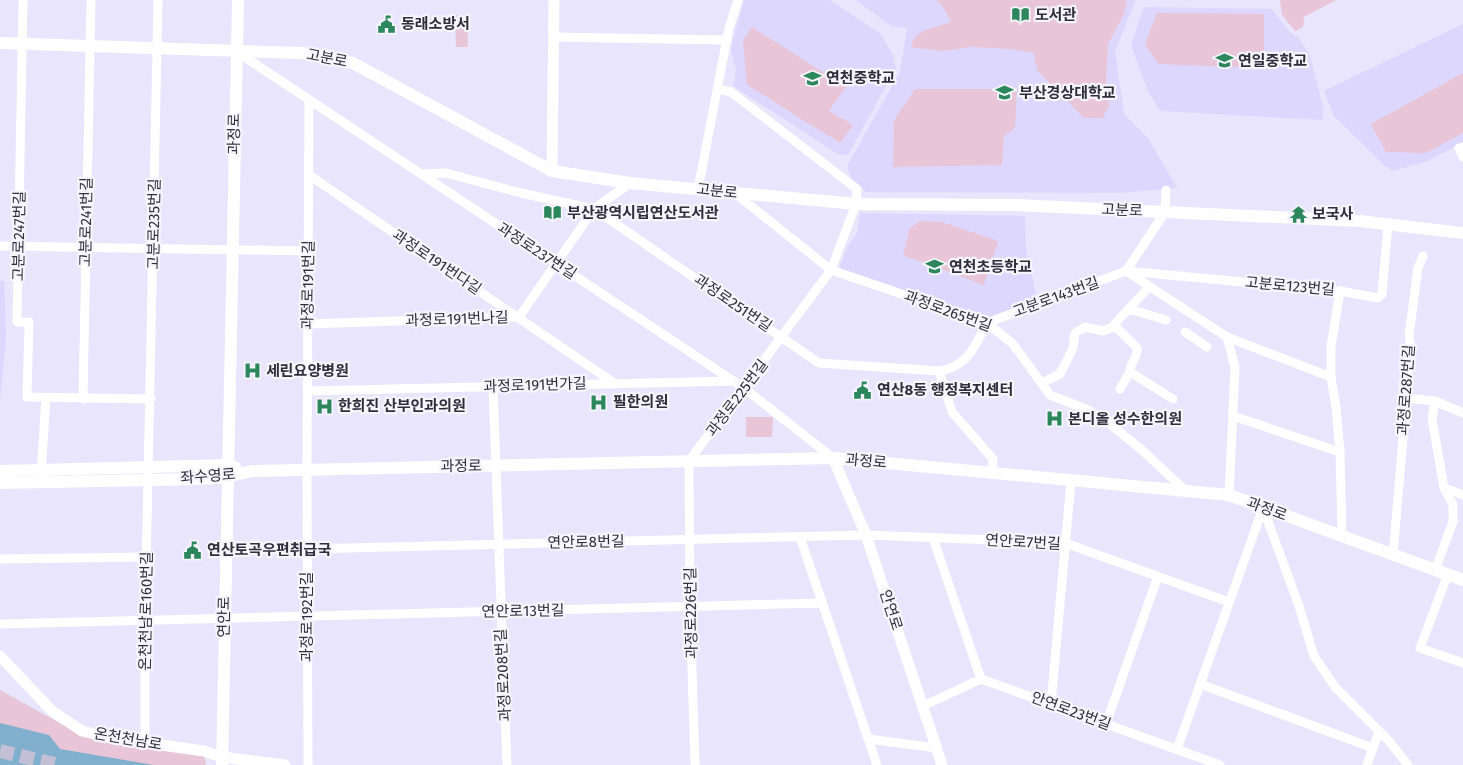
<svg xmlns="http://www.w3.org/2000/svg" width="1463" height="765" font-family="'Fira Sans','Noto Sans KR',sans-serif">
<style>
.built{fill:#ddd7fd}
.green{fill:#e9c5d8}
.water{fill:#81b0cf}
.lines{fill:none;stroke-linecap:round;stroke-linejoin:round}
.trunk-tunnel{stroke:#c3c0d6;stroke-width:14;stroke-dasharray:14 7;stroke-linecap:butt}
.minor{stroke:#fff;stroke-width:9}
.tertiary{stroke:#fff;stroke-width:11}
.secondary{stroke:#fff;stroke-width:12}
.labels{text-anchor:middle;stroke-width:4.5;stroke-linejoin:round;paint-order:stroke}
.poi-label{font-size:15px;font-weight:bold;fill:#302e3a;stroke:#f5f5fb;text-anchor:start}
.street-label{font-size:15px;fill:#302e3a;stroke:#f5f5fb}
</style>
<rect width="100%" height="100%" fill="#e8e5fd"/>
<g class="built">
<path d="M744 0H829L880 33 892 53 896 68 848 155 838 154 733 86 736 71 731 49Z"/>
<path d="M856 0H1136L1115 51 1124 114 1148 138 1177 188 1119 193 866 192 851 178 847 166 900 72 907 28 891 26Z"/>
<path d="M1144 7 1272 9 1289 31 1299 38 1310 56 1324 111 1322 120 1160 111 1148 91 1131 45Z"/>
<path d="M1463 24V142L1428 161 1393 171 1385 166 1334 116 1324 91Z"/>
<path d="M860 213 1025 216 1026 250 1037 299 988 318 841 269 840 265 850 242 857 234Z"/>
<path d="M0 281H4L6 337 0 402Z"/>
</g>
<g class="green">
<path d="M936 0H1127L1124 14 1108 44 1106 83 1109 105 1103 118H1084L1037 70 1034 53 1011 49 971 47 941 51 911 47C914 28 937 29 951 21L942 5Z"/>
<path d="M1280 0H1336L1304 17 1303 27 1295 31 1282 15Z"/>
<path d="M1157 13 1264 14V68L1158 64 1145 44Z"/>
<path d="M455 15H467L468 47H456Z"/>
<path d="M752 27 846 87 829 111 853 125 840 143 747 85 743 41Z"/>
<path d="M1463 73V133L1426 153 1386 152 1371 124Z"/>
<path d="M915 89H1017L1015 128 1004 136 1002 165 893 167 894 120Z"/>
<path d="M920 221 942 222 998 241 984 285 903 255 910 228Z"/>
<path d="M746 417H773L772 437H746Z"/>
<path d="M0 690 65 726 204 754 206 765H105L0 743Z"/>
</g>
<path class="water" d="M0 723 49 735 60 749 154 765H0Z"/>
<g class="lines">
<path class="trunk-tunnel" d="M0 751 58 765"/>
<g class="minor">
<path d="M23 0 17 322H29L27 397 151 399"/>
<path d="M553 37 727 40"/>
<path d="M237 52 744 388 833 458"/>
<path d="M1463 147 1459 148 1463 157"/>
<path d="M422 174 446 173 521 193 594 209 819 363 939 371 952 412 993 459 992 473"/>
<path d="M309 175 614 383"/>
<path d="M698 189 729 28 738 0"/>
<path d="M736 194 831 270 987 323 1013 344 1050 395 1086 409 1105 420 1143 451 1186 491"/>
<path d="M0 246 309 251"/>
<path d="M1126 271 1340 291 1378 298 1382 294 1388 224"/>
<path d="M1129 273 1227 337 1331 377"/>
<path d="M1340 291 1331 346V377L1336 407 1340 452 1342 536"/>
<path d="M1129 309 1166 320"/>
<path d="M308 324 519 317 594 209 630 183"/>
<path d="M1114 325 1137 348C1139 357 1129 363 1130 372L1173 399"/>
<path d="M1185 332 1207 347"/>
<path d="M1227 337 1235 367 1229 495"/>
<path d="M939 371C968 367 975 346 987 323L1126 271 1165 212 1166 190"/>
<path d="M1042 383 1060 374 1073 348 1075 333 1085 327 1103 331 1111 328 1149 287"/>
<path d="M493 387 507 765"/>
<path d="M1120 389 1130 372"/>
<path d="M307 391 734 381"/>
<path d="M1406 398 1435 401 1463 413"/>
<path d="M83 399 91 0"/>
<path d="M1233 416 1340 452"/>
<path d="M41 474 46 398"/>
<path d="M1444 488 1463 495"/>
<path d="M1263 508 1299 606 1314 656 1335 687 1389 741 1408 765"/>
<path d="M800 537 877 765"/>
<path d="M933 538 981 679"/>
<path d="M307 549 866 535 1065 543 1229 602"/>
<path d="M1393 555 1404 427 1406 398 1403 384 1409 369 1411 349 1409 336 1418 268 1423 256"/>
<path d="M0 559 147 557"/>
<path d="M1435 570 1453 522V505L1444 488 1432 419 1435 401"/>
<path d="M1448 574 1420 648 1463 663"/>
<path d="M0 624 822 603"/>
<path d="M1200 684 1373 748"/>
<path d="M1051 704 1071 481"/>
<path d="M923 706 981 679 1220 765"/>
<path d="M1106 724 1158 576"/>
<path d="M868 739 937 748"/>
<path d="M145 743V620L158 0"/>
<path d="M1177 749 1263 508"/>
<path d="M308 765 307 470 309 100"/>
<path d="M695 765 690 606 689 461 831 270 856 204 857 189 731 92 718 89"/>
<path d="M1367 765 1379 731"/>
</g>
<g class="tertiary">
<path d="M552 171 554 0"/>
<path d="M833 458 866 535 942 765"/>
<path d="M0 656 52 711 82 731 111 738 204 751 222 757 285 765"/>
</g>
<g class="secondary">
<path d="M0 43 302 53 353 63 552 171 630 183 856 204 1015 205 1359 221 1463 233"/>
<path d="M0 471 228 465 235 467"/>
<path d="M0 483 202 479 227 477 252 471 833 458 1229 495 1463 580"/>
<path d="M222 765 238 0"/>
</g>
</g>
<defs>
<symbol id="library-bare" viewBox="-9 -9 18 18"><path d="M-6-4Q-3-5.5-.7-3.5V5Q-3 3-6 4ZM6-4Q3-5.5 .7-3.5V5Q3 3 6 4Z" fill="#2d875d" stroke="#f5f5fb" stroke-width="2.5" paint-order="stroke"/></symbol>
<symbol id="civic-bare" viewBox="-9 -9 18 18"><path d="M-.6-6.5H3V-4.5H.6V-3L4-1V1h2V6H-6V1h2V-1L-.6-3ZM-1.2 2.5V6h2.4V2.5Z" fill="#2d875d" stroke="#f5f5fb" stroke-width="2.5" paint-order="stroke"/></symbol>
<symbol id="school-bare" viewBox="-9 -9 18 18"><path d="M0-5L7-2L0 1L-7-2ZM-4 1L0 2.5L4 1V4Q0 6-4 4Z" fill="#2d875d" stroke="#f5f5fb" stroke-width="2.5" paint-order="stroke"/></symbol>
<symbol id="university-bare" viewBox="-9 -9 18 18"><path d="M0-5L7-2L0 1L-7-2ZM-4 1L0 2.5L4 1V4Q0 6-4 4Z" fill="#2d875d" stroke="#f5f5fb" stroke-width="2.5" paint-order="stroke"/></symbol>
<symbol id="temple-bare" viewBox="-9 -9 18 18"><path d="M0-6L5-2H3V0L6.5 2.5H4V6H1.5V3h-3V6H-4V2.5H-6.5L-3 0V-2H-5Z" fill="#2d875d" stroke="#f5f5fb" stroke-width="2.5" paint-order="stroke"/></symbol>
<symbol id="hospital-bare" viewBox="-9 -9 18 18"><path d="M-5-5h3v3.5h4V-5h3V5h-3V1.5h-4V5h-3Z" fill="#2d875d" stroke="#f5f5fb" stroke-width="2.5" paint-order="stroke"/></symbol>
</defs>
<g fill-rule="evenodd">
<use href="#library-bare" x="1008" y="2" width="25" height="25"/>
<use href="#civic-bare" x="374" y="12" width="25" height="25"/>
<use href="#school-bare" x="1212" y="48" width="25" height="25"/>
<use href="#school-bare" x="800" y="66" width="25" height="25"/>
<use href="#university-bare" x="992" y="80" width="25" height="25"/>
<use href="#library-bare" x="540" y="200" width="25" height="25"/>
<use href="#temple-bare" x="1286" y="202" width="25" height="25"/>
<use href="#school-bare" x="922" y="254" width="25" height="25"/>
<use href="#hospital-bare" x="240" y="358" width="25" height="25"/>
<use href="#civic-bare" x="850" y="378" width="25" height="25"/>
<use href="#hospital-bare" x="586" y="390" width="25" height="25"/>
<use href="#hospital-bare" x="312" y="394" width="25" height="25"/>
<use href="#hospital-bare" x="1042" y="406" width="25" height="25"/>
<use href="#civic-bare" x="180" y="538" width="25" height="25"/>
</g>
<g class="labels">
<g class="poi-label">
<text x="1035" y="20">도서관</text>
<text x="401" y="29">동래소방서</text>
<text x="1238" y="66">연일중학교</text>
<text x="826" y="83">연천중학교</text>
<text x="1019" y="98">부산경상대학교</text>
<text x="567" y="218">부산광역시립연산도서관</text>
<text x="1312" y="219">보국사</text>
<text x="949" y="272">연천초등학교</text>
<text x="266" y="376">세린요양병원</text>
<text x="877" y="395">연산8동 행정복지센터</text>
<text x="613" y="407">필한의원</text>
<text x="338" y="411">한희진 산부인과의원</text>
<text x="1068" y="424">본디올 성수한의원</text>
<text x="207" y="555">연산토곡우편취급국</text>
</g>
<g class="street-label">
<text transform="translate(327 58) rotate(11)" y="5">고분로</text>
<text transform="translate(234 134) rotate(-89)" y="5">과정로</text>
<text transform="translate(717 191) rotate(6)" y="5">고분로</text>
<text transform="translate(1122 210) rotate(2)" y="5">고분로</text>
<text transform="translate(86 222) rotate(-89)" y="5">고분로241번길</text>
<text transform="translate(154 224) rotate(-89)" y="5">고분로235번길</text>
<text transform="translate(19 236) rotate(-89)" y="5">고분로247번길</text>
<text transform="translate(537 251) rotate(33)" y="5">과정로237번길</text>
<text transform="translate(437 262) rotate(34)" y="5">과정로191번다길</text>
<text transform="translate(308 285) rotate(-89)" y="5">과정로191번길</text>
<text transform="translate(1290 286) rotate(5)" y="5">고분로123번길</text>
<text transform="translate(1056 297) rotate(-20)" y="5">고분로143번길</text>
<text transform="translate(733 303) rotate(34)" y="5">과정로251번길</text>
<text transform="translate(948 311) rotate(20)" y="5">과정로265번길</text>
<text transform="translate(457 319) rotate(-2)" y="5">과정로191번나길</text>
<text transform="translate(535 385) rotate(-2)" y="5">과정로191번가길</text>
<text transform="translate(1406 390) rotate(-86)" y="5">과정로287번길</text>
<text transform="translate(737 398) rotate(-53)" y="5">과정로225번길</text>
<text transform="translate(866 461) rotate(5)" y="5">과정로</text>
<text transform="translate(461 466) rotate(-1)" y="5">과정로</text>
<text transform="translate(208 476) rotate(-4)" y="5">좌수영로</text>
<text transform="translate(1267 509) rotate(20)" y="5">과정로</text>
<text transform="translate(586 542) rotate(-1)" y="5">연안로8번길</text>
<text transform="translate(1023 542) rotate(3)" y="5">연안로7번길</text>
<text transform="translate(891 610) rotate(72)" y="5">안연로</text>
<text transform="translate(146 611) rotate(-89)" y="5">온천천남로160번길</text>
<text transform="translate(523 611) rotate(-1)" y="5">연안로13번길</text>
<text transform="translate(691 613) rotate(-91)" y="5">과정로226번길</text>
<text transform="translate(224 617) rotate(-89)" y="5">연안로</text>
<text transform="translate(307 617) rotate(-90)" y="5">과정로192번길</text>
<text transform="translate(503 675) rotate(-93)" y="5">과정로208번길</text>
<text transform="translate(1071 711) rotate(20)" y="5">안연로23번길</text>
<text transform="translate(128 739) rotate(10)" y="5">온천천남로</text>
</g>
</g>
</svg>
